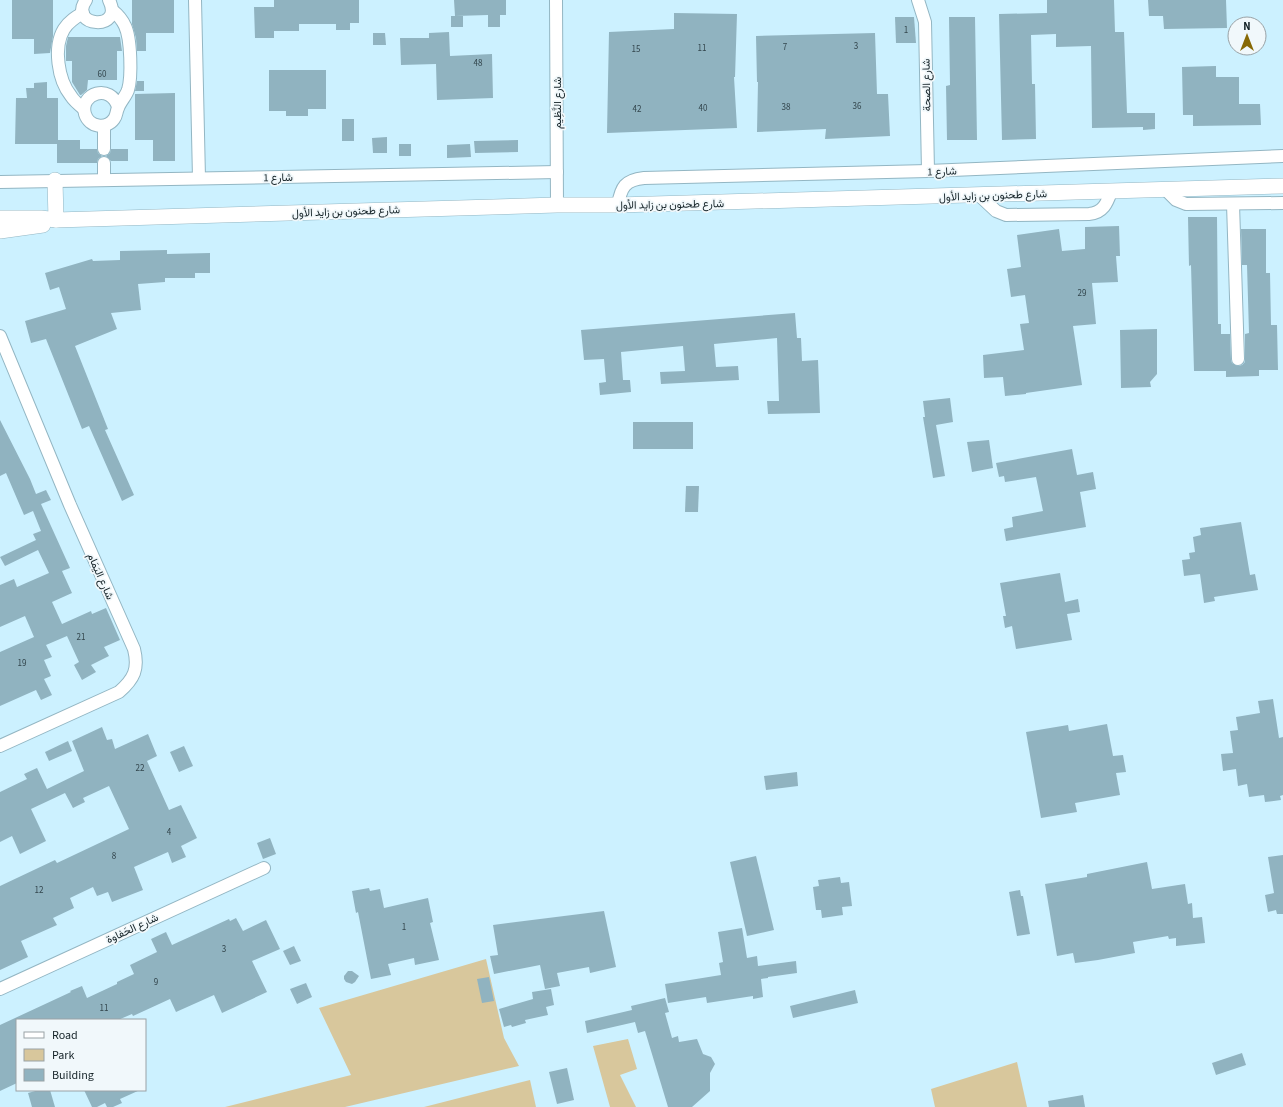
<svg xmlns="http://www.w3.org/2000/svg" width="1283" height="1107" font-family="'Source Sans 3',Vazirmatn,sans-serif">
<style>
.green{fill:#d8c79c}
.building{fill:#90b3c0}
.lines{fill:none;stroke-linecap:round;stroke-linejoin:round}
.minor-casing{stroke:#93b6c3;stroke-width:14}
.tertiary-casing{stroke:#93b6c3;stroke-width:16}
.minor{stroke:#fff;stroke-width:12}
.tertiary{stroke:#fff;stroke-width:15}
.labels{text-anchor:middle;stroke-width:3.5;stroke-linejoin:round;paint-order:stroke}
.number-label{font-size:9px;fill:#33464d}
.street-label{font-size:11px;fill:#142227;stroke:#f1f8fb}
</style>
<rect width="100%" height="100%" fill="#ccf1ff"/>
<g class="green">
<path d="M486 959 504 1038 519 1066 345 1107H225L351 1075 319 1008Z"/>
<path d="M628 1039 637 1069 620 1075 636 1107H610L593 1046Z"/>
<path d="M1017 1062 1027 1107H935L931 1089Z"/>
<path d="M530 1080 536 1107H424Z"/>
</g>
<g class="building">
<path d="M12 0H53V36L50 53 34 54V39H12Z"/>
<path d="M132 0H174V33H146V51H137L136 38 132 24Z"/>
<path d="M274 0H359V23H350V30H336V24H299V31H274V38H255L254 7H274Z"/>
<path d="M454 0H506V15H500V27H488V15L455 16Z"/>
<path d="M1047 0H1114L1115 32H1124L1127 113H1155V129L1143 130V127L1092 128 1091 46 1056 47V34L1031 35 1032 84H1035L1036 139 1002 140 999 14 1047 13Z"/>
<path d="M1148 0H1226L1227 28 1164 29 1163 16H1149Z"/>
<path d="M674 13 737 14 735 77H734L737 128 607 133 609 32 674 29Z"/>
<rect x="451" y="16" width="12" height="11"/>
<path d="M895 17H914L916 43H896Z"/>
<path d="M949 17H975L977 140H947L946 86 950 85Z"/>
<path d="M449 32 450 56 492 54 493 98 437 100 436 64 401 65 400 38H429V33Z"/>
<path d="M373 33H385L386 45H373Z"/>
<path d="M875 33 877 94H888L890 136 825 139 826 129 757 132 758 82H757L756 36Z"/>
<path d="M68 37H120L122 51H117V80H88L87 90 81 95H80L72 82V61H66V46Z"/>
<path d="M1216 66V77H1239V104H1260L1261 125 1193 126V115H1183L1182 67Z"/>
<path d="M269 70H326V109H308V116H286V111H269Z"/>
<path d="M137 81H144V91H135Z"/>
<path d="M47 82V98H58V140H80V149H97L98 153 102 156 98 159 97 163H57V144H15L16 98H27L26 88H34V83Z"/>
<path d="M175 93V161H153V140H135V94Z"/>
<rect x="342" y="119" width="12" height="22"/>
<path d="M387 137V153H373L372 138Z"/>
<path d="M518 140V152L475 153 474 141Z"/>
<rect x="399" y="144" width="12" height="12"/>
<path d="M470 144 471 157 447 158V145Z"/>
<path d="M111 149H128V161H111L106 156 110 153Z"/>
<path d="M1188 217H1217L1218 324H1221V334H1230L1231 360 1232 363 1238 366 1242 365 1245 362V334L1249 333 1247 265H1242L1241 229H1266V273H1270L1271 325H1277L1278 370H1259V376L1226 377V371H1194L1191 265 1189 266Z"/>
<path d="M1119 226 1120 256H1116L1118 282 1092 283 1096 324 1073 326 1082 385 1026 393V394L1005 396 1003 377 984 378 983 355 1024 350 1020 324 1029 323 1025 295 1011 297 1007 269 1021 267 1017 235 1059 229 1062 251 1085 249V227Z"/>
<path d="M167 250V254L210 253V273H195V278H165V282L138 284 141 310 111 313 117 329 75 346 108 429 105 430 134 495 122 501 89 426 82 429 46 339 31 343 25 321 66 309 59 287 50 290 45 273 92 259 93 261 120 260V251Z"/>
<path d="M795 313 797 338H801L802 361 818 360 820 413 768 414 767 401H779L777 338 714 344 716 367 738 366 739 380 661 384 660 372 685 371 683 346 621 352 623 380H630L631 392 600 395 599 383 606 382 604 359 584 360 581 330Z"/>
<path d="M1157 329V374L1150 382 1151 387 1121 388 1120 330Z"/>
<path d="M950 398 953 422 936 425 945 476 933 478 923 417H925L923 401Z"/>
<path d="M0 420 30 479 36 494 46 490 51 500 41 504 70 568 62 571 72 593 52 602 62 624 91 611 92 614 106 608 120 640 104 647 109 656 91 665 96 672 82 680 74 665 79 662 67 636 46 645 52 657 44 660 51 676 44 679 52 695 41 700 36 690 0 706V652L34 637 25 616 0 627V585L14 579 17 587 49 573 38 550 5 566 0 557 36 540 33 534 41 531 33 511 24 515 6 473 0 476Z"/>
<rect x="633" y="422" width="60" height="27"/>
<path d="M989 440 993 468 972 472 967 442Z"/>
<path d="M1072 449 1077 475 1093 472 1096 489 1080 492 1086 527 1006 541 1004 529 1013 527 1012 517 1043 511 1036 477 1005 482 1004 476 999 477 996 463Z"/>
<path d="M686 486H699L698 512H685Z"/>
<path d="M1241 522 1250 575 1255 574 1258 590 1214 597 1215 601 1204 603 1200 574 1184 576 1182 560 1190 559 1189 553 1195 552 1193 537 1201 535 1200 528Z"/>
<path d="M1060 573 1065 602 1078 599 1080 612 1067 614 1072 640 1016 649 1012 626 1005 628 1003 616H1006L1000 583Z"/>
<path d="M1273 699 1279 738 1283 737V795L1280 796 1281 800 1265 802 1264 795 1249 797 1247 784 1238 786 1236 769 1223 771 1221 754 1233 753 1230 731 1238 730 1236 717 1260 713 1258 701Z"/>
<path d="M1107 724 1113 756 1123 755 1126 772 1116 773 1120 795 1075 803 1077 812 1041 818 1026 732 1068 725 1069 731Z"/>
<path d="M102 727 107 740 112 739 115 749 148 734 157 756 147 761 169 810 181 805 197 838 181 846 186 857 172 863 168 852 134 867 143 890 112 902 108 892 97 896 93 887 70 898 74 908 53 918 57 925 21 941 28 957 0 970V886L55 860 57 863 129 829 109 786 83 798 85 802 73 808 65 793 31 809 46 841 20 854 12 836 0 842V792L27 779 24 774 37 768 47 789 84 771 72 741Z"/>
<path d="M68 741 72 751 49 761 45 752Z"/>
<path d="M184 746 193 766 179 772 170 752Z"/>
<path d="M797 772 798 786 766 790 764 776Z"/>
<path d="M270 838 276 854 263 859 257 843Z"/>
<path d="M1283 855V914H1277L1276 910 1268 912 1265 895 1274 893 1268 857Z"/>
<path d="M756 856 774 930 747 936 730 862Z"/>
<path d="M1147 862 1152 889 1185 884 1188 904 1192 903 1193 918 1202 917 1205 943 1176 946V938L1169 939 1168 936 1133 942 1135 953 1098 960 1075 963 1073 953 1057 956 1045 884 1087 877V874Z"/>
<path d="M840 877 841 883 849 882 852 906 842 907 843 915 822 918 821 910H816L813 887 819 886 818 880Z"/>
<path d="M369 888 370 891 380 889 384 908 428 898 433 922 430 923 439 960 415 965 414 958 388 964 391 975 371 979 358 912 356 913 352 891Z"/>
<path d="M1020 890 1021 896H1023L1030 934 1017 936 1009 892Z"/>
<path d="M604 911 616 967 590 973 589 967 557 973 560 986 545 989 540 965 494 974 490 956 498 955 493 925Z"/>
<path d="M236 918 243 931 266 920 280 949 252 961 267 992 222 1013 214 995 176 1012 170 999 133 1016 132 1014 118 1020H17V1083L0 1091V1025L71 992 70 991 82 986 87 998 117 984V982L134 974 130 965 157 952 151 939 166 932 172 945 229 919 230 921Z"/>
<path d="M742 928 747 958 757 956 758 966 796 961 797 973 768 977V978L761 979 763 997 753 999V996L707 1003 706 997 668 1003 665 984 721 975 719 963 723 962 718 932Z"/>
<path d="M294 946 301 961 290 965 283 951Z"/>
<path d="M348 971H352L359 976 355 982 352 984 346 982 344 979V976Z"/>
<path d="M489 977 494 1001 482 1003 477 979Z"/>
<path d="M306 983 312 997 297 1004 290 989Z"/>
<path d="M551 989 554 1005 546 1007 548 1015 525 1020 526 1023 512 1027 511 1025 504 1027 499 1009 533 999 532 992Z"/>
<path d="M855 990 858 1003 793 1018 790 1006Z"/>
<path d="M665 998 669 1012 665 1013 672 1038 678 1036 679 1042 697 1039 703 1054 711 1057 715 1064 710 1073V1091L692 1107H668L645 1031 638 1033 635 1022 587 1033 585 1021 632 1010 631 1006Z"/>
<path d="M1242 1053 1246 1065 1216 1075 1212 1063Z"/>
<path d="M567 1068 574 1100 557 1104 549 1072Z"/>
<path d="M39 1090H50L55 1107H32L28 1093Z"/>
<path d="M84 1090H140L120 1099 122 1103 113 1107H107L105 1103 97 1107H92Z"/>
<path d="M1083 1095 1085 1107H1049L1048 1101Z"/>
</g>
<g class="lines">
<defs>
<g id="minor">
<path d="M86 0C67 27 125 32 109 0"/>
<path d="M195 0 199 178"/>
<path d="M556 0 557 205"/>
<path d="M918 0 925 22 928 171"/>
<path d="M112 10C117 14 122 19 125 26 131 38 132 77 128 90 126 96 120 102 118 108 116 112 117 115 114 119 106 130 89 127 85 114 79 93 111 83 118 107"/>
<path d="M83 13C76 17 69 21 64 29 53 47 58 80 71 96 74 101 79 105 84 109"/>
<path d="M104 126V149"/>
<path d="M104 180V163"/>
<path d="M0 182 557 172"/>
<path d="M1166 190 1176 200 1186 204 1283 203"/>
<path d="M980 196 996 211 1006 215 1089 214C1103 213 1107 203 1111 192"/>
<path d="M1233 204 1238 359"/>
<path d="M618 205C621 187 625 180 644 178L928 171 1283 156"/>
<path d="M0 336 70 505 134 649C139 669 134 679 119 692L0 746"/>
<path d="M0 989 264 868"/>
</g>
<g id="tertiary">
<path d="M55 180 56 220"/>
<path d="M0 218H41L56 220 557 205H618L1283 186"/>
<path d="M0 231 43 225"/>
</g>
</defs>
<use href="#minor" class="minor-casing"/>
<use href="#tertiary" class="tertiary-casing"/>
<use href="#minor" class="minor"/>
<use href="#tertiary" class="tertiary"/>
</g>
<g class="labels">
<g class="number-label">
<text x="906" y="33">1</text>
<text x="856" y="49">3</text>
<text x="785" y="50">7</text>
<text x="702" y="51">11</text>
<text x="636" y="52">15</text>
<text x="478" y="66">48</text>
<text x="102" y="77">60</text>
<text x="857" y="109">36</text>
<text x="786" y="110">38</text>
<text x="703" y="111">40</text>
<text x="637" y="112">42</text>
<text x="1082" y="296">29</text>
<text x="81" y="640">21</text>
<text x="22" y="666">19</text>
<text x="140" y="771">22</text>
<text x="169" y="835">4</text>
<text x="114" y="859">8</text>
<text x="39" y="893">12</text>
<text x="404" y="930">1</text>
<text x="224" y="952">3</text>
<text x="156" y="985">9</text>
<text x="104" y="1011">11</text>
</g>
<g class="street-label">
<text transform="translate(926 85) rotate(-91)" y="4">شارع الصحة</text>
<text transform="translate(557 103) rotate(-90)" y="4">شارع النَّظِيم</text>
<text transform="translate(942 171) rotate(-2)" y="4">شارع 1</text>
<text transform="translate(278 177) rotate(-1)" y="4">شارع 1</text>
<text transform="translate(993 195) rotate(-2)" y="4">شارع طحنون بن زايد الأول</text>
<text transform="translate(670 204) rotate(-1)" y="4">شارع طحنون بن زايد الأول</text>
<text transform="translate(346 211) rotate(-2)" y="4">شارع طحنون بن زايد الأول</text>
<text transform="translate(101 576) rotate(66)" y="4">شارع اليَمَام</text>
<text transform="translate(132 928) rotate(-25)" y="4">شارع الحَفاوة</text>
</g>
</g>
<rect x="16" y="1019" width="130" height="72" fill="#f1f8fb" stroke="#99a2a6"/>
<rect x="24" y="1032" width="20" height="6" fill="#ffffff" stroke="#99a2a6"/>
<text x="52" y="1039" font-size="12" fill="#142227">Road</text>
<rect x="24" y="1049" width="20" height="12" fill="#d8c79c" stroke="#99a2a6"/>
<text x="52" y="1059" font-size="12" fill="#142227">Park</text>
<rect x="24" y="1069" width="20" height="12" fill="#90b3c0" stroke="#99a2a6"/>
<text x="52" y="1079" font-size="12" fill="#142227">Building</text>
<g transform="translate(1247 36)"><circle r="19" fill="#f1f8fb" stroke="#99a2a6"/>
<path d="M0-3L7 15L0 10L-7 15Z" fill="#876905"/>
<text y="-6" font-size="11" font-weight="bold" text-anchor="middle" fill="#142227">N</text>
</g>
</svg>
